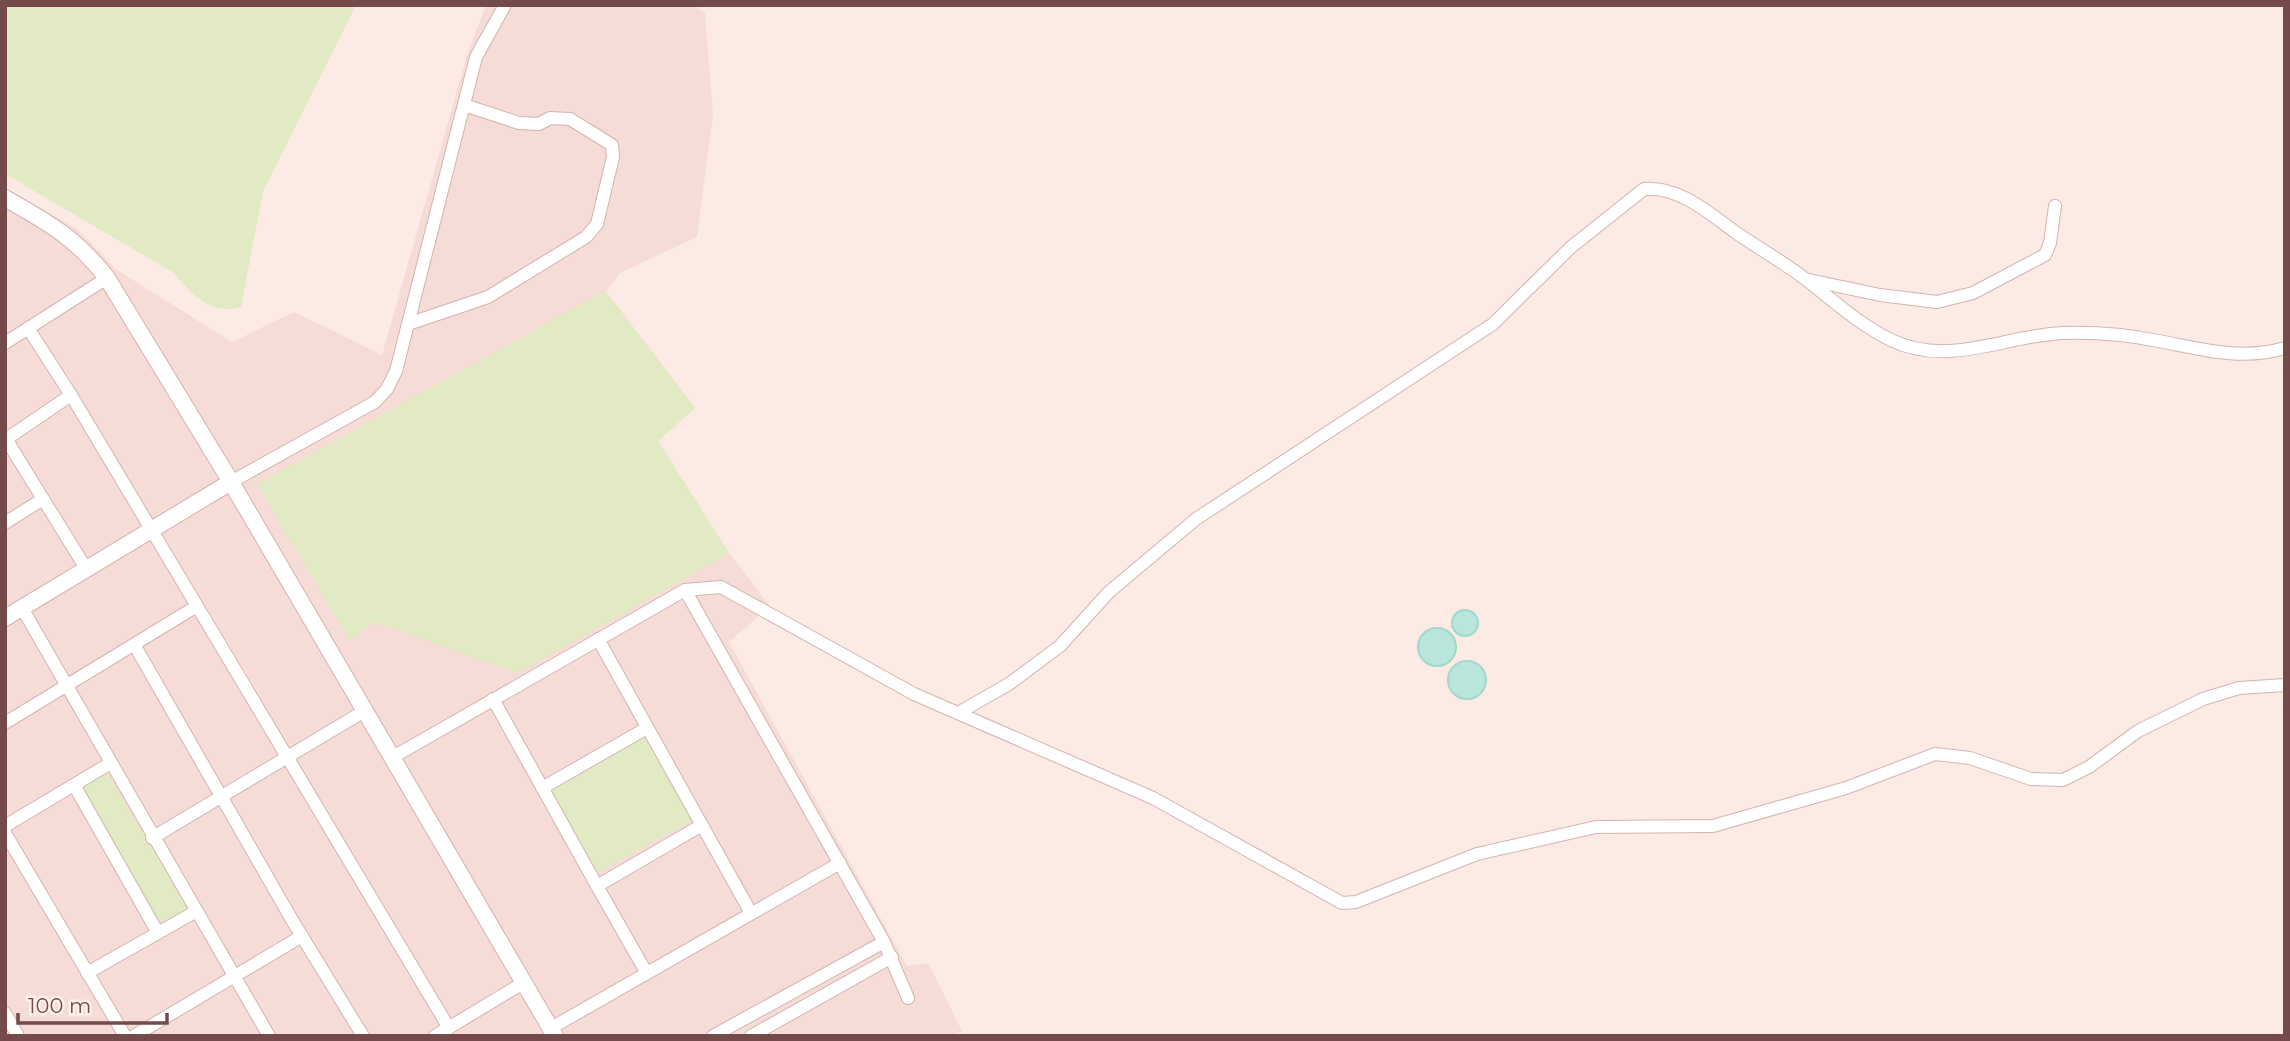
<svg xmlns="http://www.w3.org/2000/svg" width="2290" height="1041" font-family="Montserrat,sans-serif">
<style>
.residential{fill:#f6dcd6}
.green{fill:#e1eac3}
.water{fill:#b9e6dc;stroke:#a0d8cb;stroke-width:2}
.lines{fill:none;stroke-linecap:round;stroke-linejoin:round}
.street-casing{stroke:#d3b3b0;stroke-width:14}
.secondary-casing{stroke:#d6b0ae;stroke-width:18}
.street{stroke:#fff;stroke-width:12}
.secondary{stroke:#fff;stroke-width:16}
</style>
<rect width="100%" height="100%" fill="#fcebe5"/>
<path class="residential" d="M486 5H694L705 13 713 115 697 237 620 273 606 291 695 408 658 441 729 553 770 606 729 642 907 966 928 963 962 1031 952 1036H5V188L77 229 117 270 232 342 294 312 382 355 468 52Z"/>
<g class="green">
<path d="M5 5H356L263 192 241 307C211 316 191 294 174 273L5 174Z"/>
<path d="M605 291 695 408 658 441 729 553 518 673 375 622 350 641 257 484Z"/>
<path d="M644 735 692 820 597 873 549 789Z"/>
<path d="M106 772 185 903V910L164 922 156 919 80 784Z"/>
</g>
<g class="water">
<circle cx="1465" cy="623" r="13"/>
<circle cx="1437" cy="647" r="19"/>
<circle cx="1467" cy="680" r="19"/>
</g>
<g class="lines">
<defs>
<g id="street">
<path d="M1809 280 1880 295 1937 302 1973 293 2045 255 2050 243 2055 206"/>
<path d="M408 324 488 297 586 237 597 224 613 157 612 145 570 119 550 118 539 124 519 123 464 105"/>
<path d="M28 328 71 395 449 1028"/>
<path d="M5 343 107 278"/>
<path d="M6 439 87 570"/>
<path d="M5 440 71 395"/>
<path d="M231 482 375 402 387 389 396 371 476 57 505 5"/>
<path d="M5 523 43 499"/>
<path d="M685 590 721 587 914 694 1153 798 1342 903 1356 902 1477 854 1596 827 1713 826 1846 788 1935 754 1970 758 2031 779 2063 780 2089 767 2138 731 2203 699 2239 688 2285 685"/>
<path d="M22 608 269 1036"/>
<path d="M598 639 751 913"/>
<path d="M135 646 292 920 363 1036"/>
<path d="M493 699 597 886 702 825"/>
<path d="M958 713 1009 684 1060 646 1109 592 1196 519 1493 324 1570 248 1644 189C1680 186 1710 214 1738 234 1760 249 1783 262 1804 278 1833 300 1858 324 1891 340 1948 368 2006 335 2063 333 2094 332 2129 335 2159 341 2201 349 2242 361 2285 348"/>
<path d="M5 723 197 606"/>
<path d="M393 757 685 590 884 942 908 998"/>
<path d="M74 785 158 933"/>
<path d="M542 788 647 728"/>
<path d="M5 826 109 764"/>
<path d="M5 833 125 1036"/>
<path d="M152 838 366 710"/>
<path d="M597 886 646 972"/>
<path d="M87 973 195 912"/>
<path d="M5 1013 18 1036"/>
<path d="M551 1028 840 863"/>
<path d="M134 1036 302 936"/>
<path d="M435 1036 523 983"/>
<path d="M713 1036 884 942"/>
<path d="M751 1036 892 957"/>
</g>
<g id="secondary">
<path d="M5 198C49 223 76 238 107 278L231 482 555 1036"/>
<path d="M5 618 231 482"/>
</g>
</defs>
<use href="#street" class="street-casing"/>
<use href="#secondary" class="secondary-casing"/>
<use href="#street" class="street"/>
<use href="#secondary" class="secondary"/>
</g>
<rect width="2290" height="1041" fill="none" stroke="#754a4b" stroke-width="14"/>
<path d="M18 1013v10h149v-10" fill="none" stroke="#754a4b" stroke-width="3.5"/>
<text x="28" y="1013" font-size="21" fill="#754a4b" stroke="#fff0eb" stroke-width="5" paint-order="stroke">100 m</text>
</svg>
